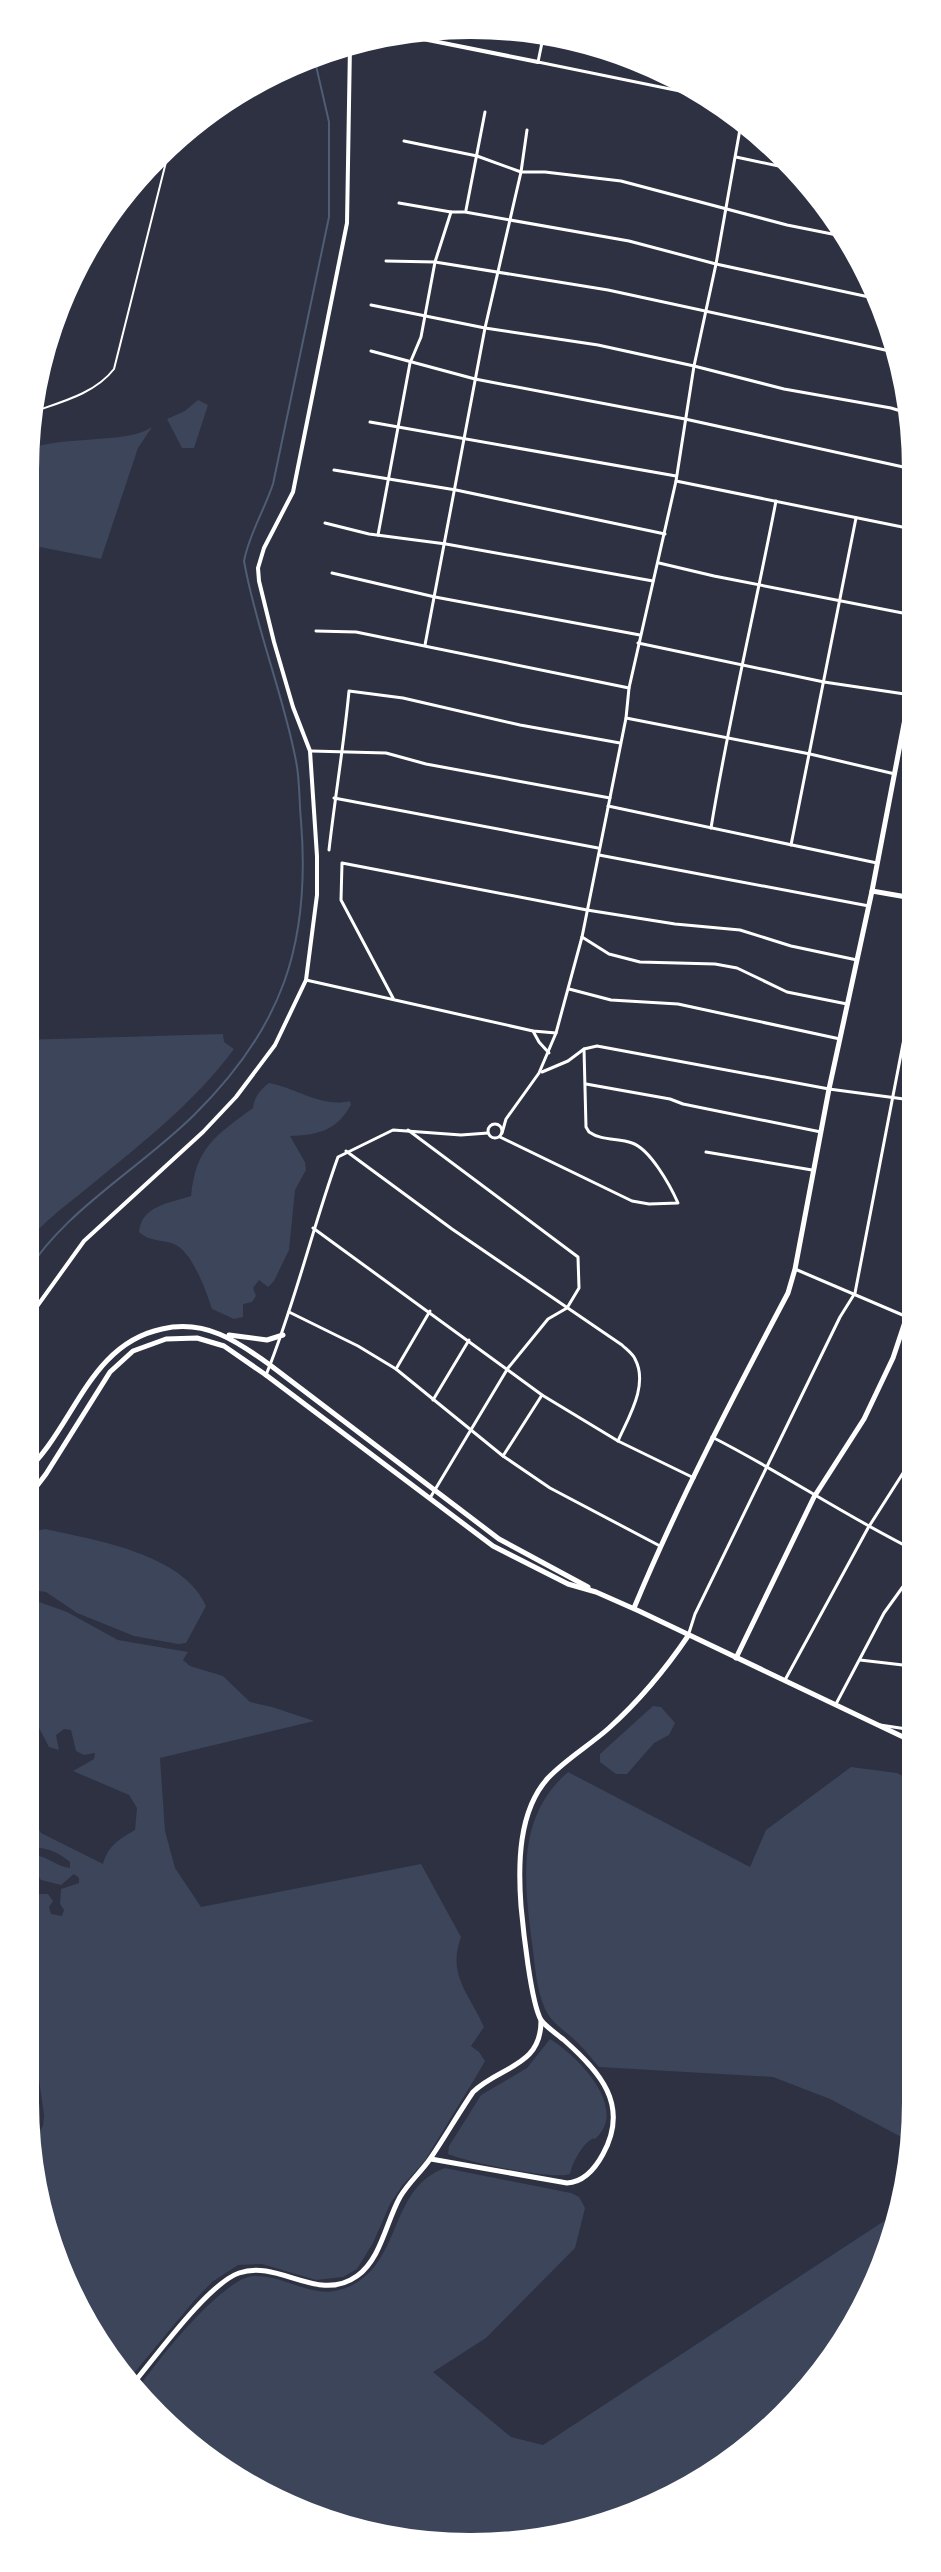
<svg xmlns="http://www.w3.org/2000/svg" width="941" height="2572" font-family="'Zilla Slab',serif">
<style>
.green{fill:#3c4559}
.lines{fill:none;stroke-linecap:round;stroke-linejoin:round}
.stream{stroke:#4f5d75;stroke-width:2}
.service{stroke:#fff;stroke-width:2}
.minor{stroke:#fff;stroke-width:3}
.tertiary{stroke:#fff;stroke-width:4}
.secondary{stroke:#fff;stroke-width:5}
.primary{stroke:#fff;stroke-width:5}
.rim{fill:none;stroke:#fff;stroke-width:10}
</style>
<rect width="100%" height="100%" fill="#2d3142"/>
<g class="green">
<path d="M198 400 208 405 194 448H182L167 419 185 411Z"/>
<path d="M152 427 138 448 101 559 40 547 27 618 20 615V471L22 452C57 434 127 445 152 427Z"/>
<path d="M223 1034 224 1042 234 1049C194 1103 142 1143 91 1185 66 1206 37 1225 20 1253V1040Z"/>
<path d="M269 1083C297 1088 321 1108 350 1101L351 1105C336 1131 318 1135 290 1136L305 1162 306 1170 295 1190 289 1250 274 1281 268 1287 259 1280 253 1288 256 1296 252 1302 243 1304V1317L234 1319 212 1309C206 1291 192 1251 174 1244 161 1239 150 1242 139 1232 141 1206 169 1203 191 1196 196 1147 215 1136 253 1108 254 1097 261 1089 269 1083Z"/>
<path d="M45 1529C95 1540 184 1554 206 1606L186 1643 178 1644 134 1636 77 1613 46 1592 20 1588V1535Z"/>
<path d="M20 1595 67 1612 118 1640 188 1652 183 1660 190 1666 223 1676 250 1702 272 1707 314 1721 160 1758 165 1831 175 1868 201 1907 421 1864 461 1937C447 1975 469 1993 484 2027L471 2046 479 2052 485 2061 477 2075 424 2162 402 2186 390 2204 373 2243 357 2269 343 2277 316 2280 262 2264 238 2265 212 2282 193 2302 124 2385 44 2247 28 2148 43 2126 44 2115 36 2058 38 2027 25 2002 20 1973V1880L29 1882 33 1889C27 1899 22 1909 30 1920L31 1902 35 1894H48L53 1901 49 1907 51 1914 62 1916 64 1910 60 1904 61 1889 79 1883V1878L74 1874 61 1885 41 1880 28 1864V1858C42 1850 53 1866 70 1868V1862C56 1850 33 1840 20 1857V1819L36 1824 41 1833 103 1864C108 1846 119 1839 135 1830L137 1808 129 1795 73 1771 94 1759 95 1753 84 1755 76 1751 71 1730 64 1729 56 1735 59 1750 49 1747 32 1715 20 1701Z"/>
<path d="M653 1706 661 1707 675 1723 669 1735 654 1743 627 1774H616L600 1762V1754Z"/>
<path d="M851 1767 897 1773 920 1785 921 1995 910 2011 909 2024 902 2031 919 2047 921 2042V2101L915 2148 907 2140 830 2099 773 2077 599 2067C592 2059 586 2051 579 2044 566 2031 553 2025 545 2009 536 1988 535 1965 532 1943 524 1881 516 1817 568 1772L750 1867 766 1830Z"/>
<path d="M550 2039C575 2054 626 2104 599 2135 592 2143 597 2135 589 2141 580 2148 572 2164 570 2174 554 2180 466 2162 448 2154L449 2146 481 2095 527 2068Z"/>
<path d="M445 2168 571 2193 579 2197 585 2208 575 2248 486 2338 433 2372 511 2437 543 2445 907 2206 906 2219 828 2375 720 2476 559 2543 411 2548 246 2492 132 2398C148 2371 222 2277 254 2276 292 2275 319 2308 359 2281 401 2253 392 2187 445 2168Z"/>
</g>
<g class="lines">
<path class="stream" d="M20 1283C60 1212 136 1172 193 1116 282 1029 311 944 301 821 299 801 300 780 296 761 283 693 256 629 244 561 249 534 264 511 273 484L329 217V122L314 57"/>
<path class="service" d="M27 414C57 403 94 395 114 369L170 146"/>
<g class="minor">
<path d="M544 33 538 62 719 99"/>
<path d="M404 141 477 156 521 172H545L621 181 787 225 852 238"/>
<path d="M736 157 807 172"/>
<path d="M399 203 451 212H465L629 241 716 264 883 300"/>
<path d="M466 210 485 112"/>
<path d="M386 261 435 262 608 290 899 353"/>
<path d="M371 305 485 328 598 345 694 366 784 389 891 408 917 416"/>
<path d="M371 351 475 379 685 419 917 470"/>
<path d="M370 422 676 476"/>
<path d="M334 470 456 490 665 534"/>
<path d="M676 481 917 530"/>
<path d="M325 523 369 534 446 544 653 581"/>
<path d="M378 535 410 363 421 337 435 262 451 212"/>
<path d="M659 563 714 576 918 616"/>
<path d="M332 573 435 597 640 635"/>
<path d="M316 631 356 632 629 688"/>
<path d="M638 643 824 682 918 696"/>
<path d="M425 645 485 328 521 172 527 130"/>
<path d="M626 718 810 754 895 774"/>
<path d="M311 751 386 753 426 764 610 798"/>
<path d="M334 798 598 848"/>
<path d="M608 806 877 863"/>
<path d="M711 828C729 718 755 610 776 501"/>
<path d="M791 845 856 518"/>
<path d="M329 850C335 797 344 744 349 691L403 698 520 725 620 743"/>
<path d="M599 855 869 906"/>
<path d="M582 937 609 954 640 962 715 964 737 968 787 992 847 1004"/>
<path d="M306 980 533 1031 556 1033"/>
<path d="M569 989 611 1000 678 1004 840 1039"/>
<path d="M393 998 341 900 342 863 587 910 675 924 740 930 791 946 857 960"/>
<path d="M533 1031 539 1042 549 1053"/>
<path d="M542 1072 568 1061 584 1049 597 1046 829 1089 919 1101"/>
<path d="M586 1084 670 1099 683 1104 821 1132"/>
<circle cx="495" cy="1131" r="7"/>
<path d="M408 1130 578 1257 579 1288 567 1308 548 1319 508 1368 430 1498"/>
<path d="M502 1133 506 1119 539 1073 556 1033 582 937 626 718 629 688 676 481 694 366 716 264 742 118"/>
<path d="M500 1137 632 1201 649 1204 678 1203C670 1185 650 1149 632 1143 618 1138 602 1141 589 1132L586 1127 584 1049"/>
<path d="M346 1151 452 1229 622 1345C626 1349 633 1354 635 1359 649 1385 628 1418 618 1441"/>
<path d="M706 1152 812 1170"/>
<path d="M313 1228 542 1395 618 1441 694 1478"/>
<path d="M795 1269 919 1322"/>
<path d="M289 1312 358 1346 396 1369 503 1456 550 1488 660 1546"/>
<path d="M396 1369 430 1311"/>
<path d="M266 1375C295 1304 312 1229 338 1157L393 1130 461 1135 488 1133"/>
<path d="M433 1400 469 1340"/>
<path d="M712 1437C783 1473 848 1518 920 1553"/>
<path d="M503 1456 542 1395"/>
<path d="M909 1578 920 1600"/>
<path d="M688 1636 695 1614 840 1317 855 1293 918 966"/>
<path d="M860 1660 920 1667"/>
<path d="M785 1680 868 1528 919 1448"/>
<path d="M836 1704 884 1613 920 1563"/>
<path d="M880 1725 920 1731"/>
</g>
<g class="tertiary">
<path d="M388 32 538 62"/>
<path d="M20 1330 84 1241 203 1132 236 1097 275 1045 306 980 317 895V856L310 751 293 707 274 642 259 581 258 568 264 548 293 492 347 223 350 45"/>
</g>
<g class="secondary">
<path d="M872 891 918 899"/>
<path d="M270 1365 499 1539 588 1587"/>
<path d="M266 1375 493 1546 568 1584 596 1592 639 1611 920 1745"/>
<path d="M634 1608C679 1500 733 1397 788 1293L795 1269 829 1089 872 891 918 651"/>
<path d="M736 1658 814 1497 864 1419 893 1358 907 1316 919 1255"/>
<path d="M431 2159 567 2183C584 2182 595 2169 603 2154 630 2105 600 2072 564 2040 557 2034 546 2027 541 2020 531 2003 523 1928 521 1906 518 1865 518 1811 548 1778 566 1759 590 1745 609 1728 640 1700 665 1670 688 1636"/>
<path d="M127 2391C152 2362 207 2284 239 2273 279 2259 318 2304 357 2276 381 2259 386 2222 400 2197 408 2183 421 2172 430 2159 445 2137 458 2114 473 2092 500 2066 541 2067 541 2021"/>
</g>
<g class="primary">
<path d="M229 1335 267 1340 283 1335"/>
<path d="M20 1477C74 1432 86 1345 162 1329 205 1319 237 1341 270 1365"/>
<path d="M20 1508 46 1474 110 1372 133 1351 166 1339 197 1338 224 1346 266 1375"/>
</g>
</g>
<path d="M0 0H941V2572H0ZM470 34H471A436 436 0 0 1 907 470V2102A436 436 0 0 1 471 2538H470A436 436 0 0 1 34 2102V470A436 436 0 0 1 470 34Z" fill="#fff" fill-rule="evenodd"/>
<path class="rim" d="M470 34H471A436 436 0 0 1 907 470V2102A436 436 0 0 1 471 2538H470A436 436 0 0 1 34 2102V470A436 436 0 0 1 470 34Z"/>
</svg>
